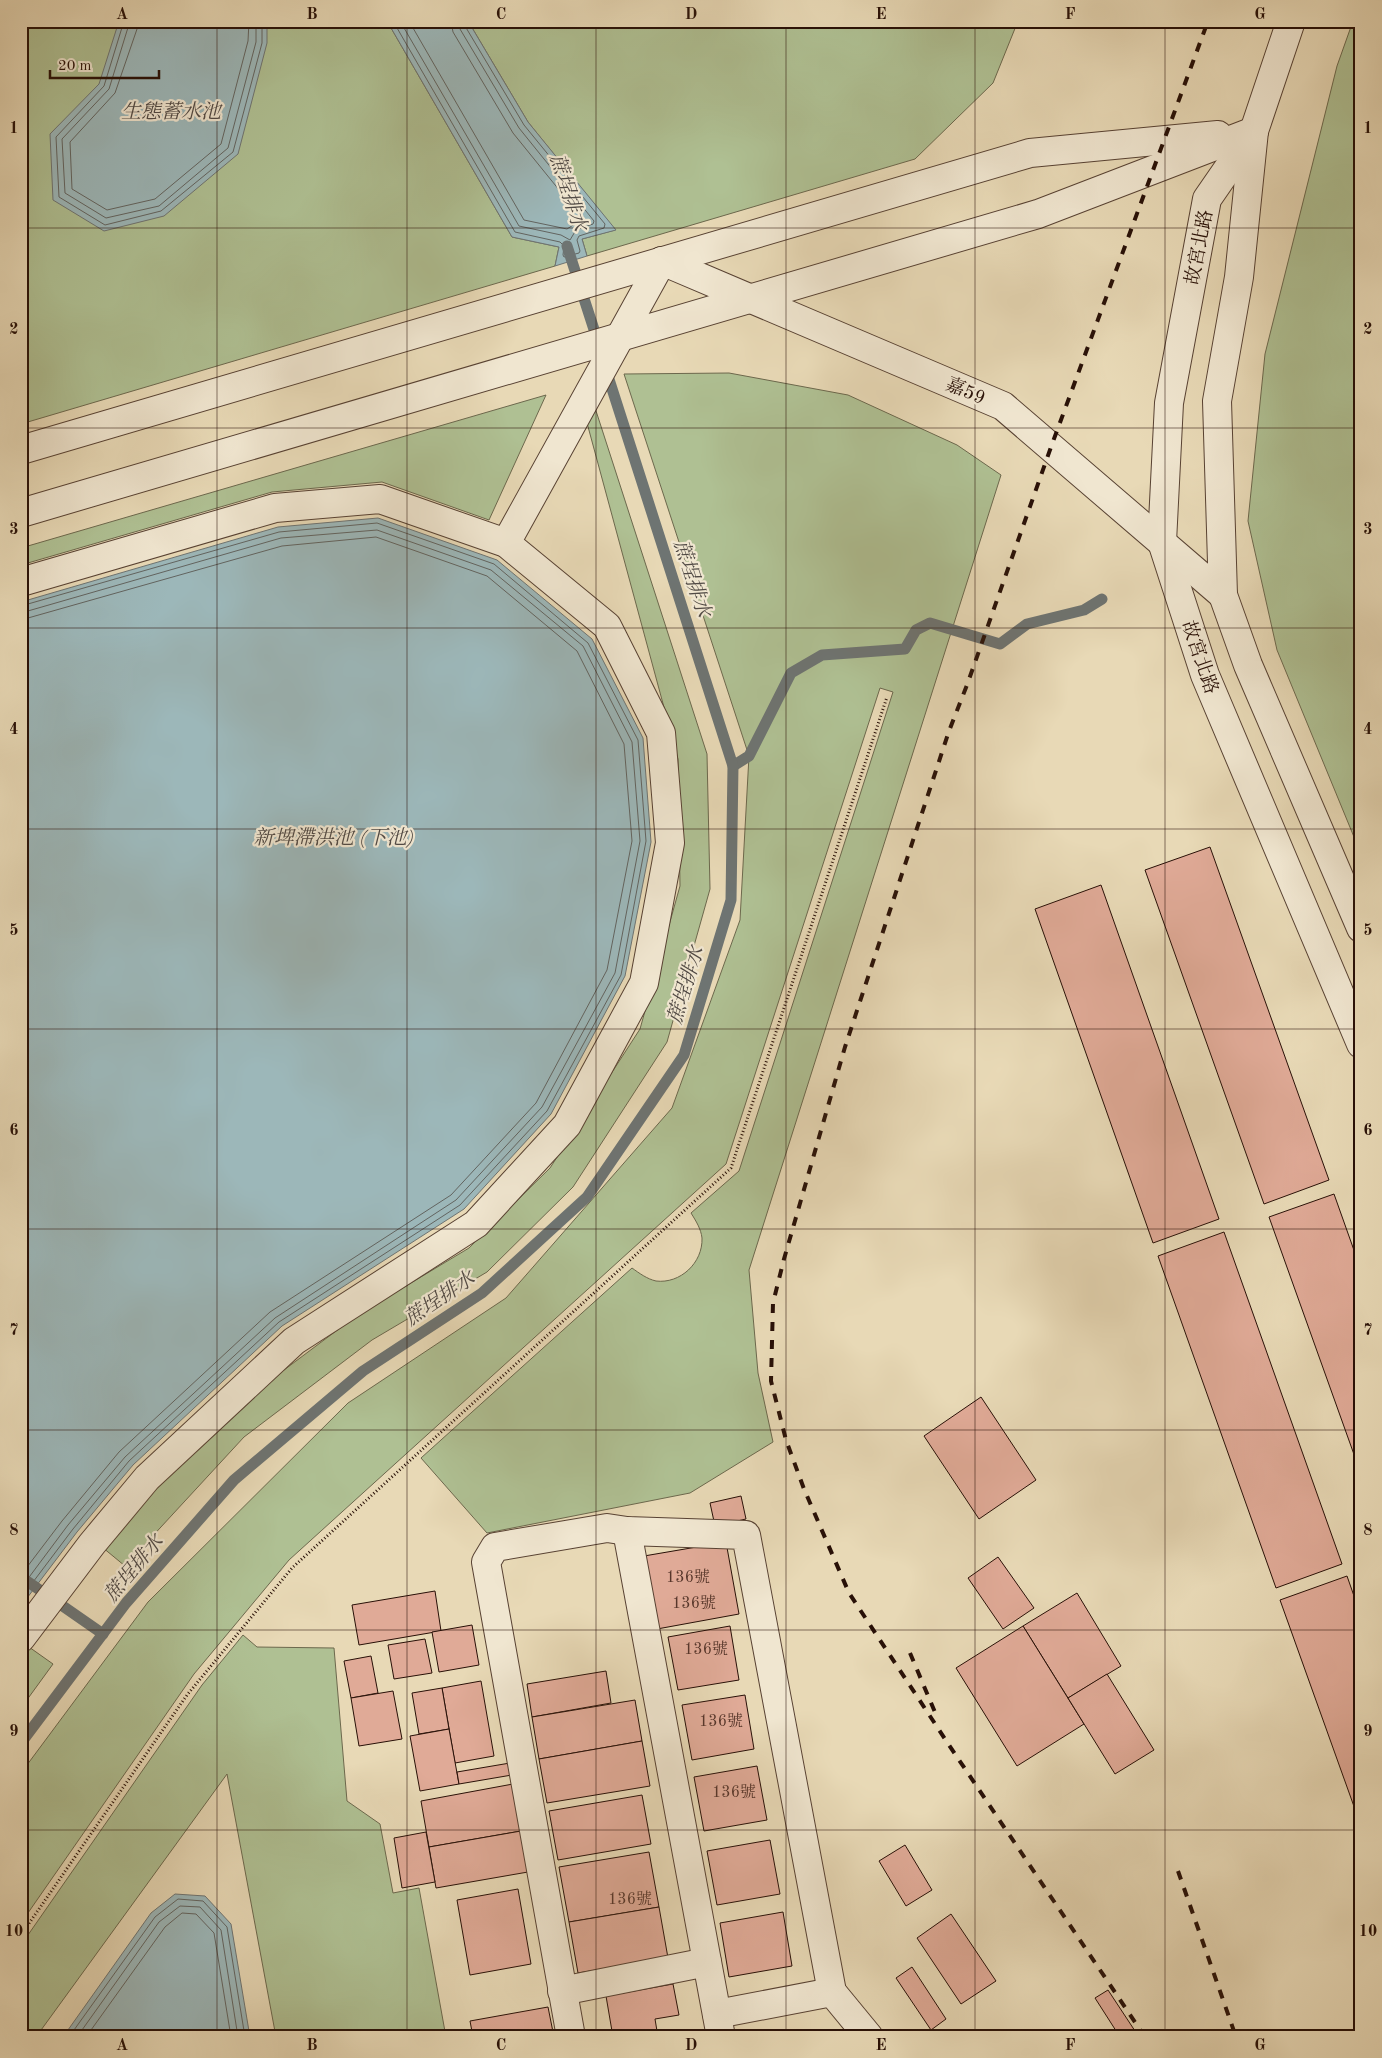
<svg xmlns="http://www.w3.org/2000/svg" width="1382" height="2058" font-family="'Old Standard TT','Noto Serif TC',serif">
<style>
.green{fill:#afc093;stroke:#6c684d}
.water{fill:#9cb7b9;stroke:#6e7472}
.lines{fill:none;stroke-linecap:round;stroke-linejoin:round}
.shore{stroke:#626460;stroke-width:1}
.stream{stroke:#6e7472;stroke-width:11}
.building{fill:#e0aa97;stroke:#281007}
.minor-casing{stroke:#584233;stroke-width:30}
.path{stroke:#281007;stroke-width:3;stroke-dasharray:1 2.5;stroke-linecap:butt}
.minor{stroke:#f0e6d0;stroke-width:28}
.rail{stroke:#281007;stroke-width:4;stroke-dasharray:9 9;stroke-linecap:butt}
.grid{fill:none;stroke:#281007;stroke-width:1;stroke-opacity:0.55}
.labels{text-anchor:middle;stroke-width:4.5;stroke-linejoin:round;paint-order:stroke}
.number-label{font-size:16px;fill:#56362b}
.street-label{font-size:19px;fill:#281007;stroke:#f0e6d0}
.water-label{font-size:20px;font-style:italic;fill:#514a45;stroke:#f0e6d0}
.neatline{fill:none;stroke:#281007;stroke-width:2}
.grid-label{font-size:16px;text-anchor:middle;font-weight:bold;fill:#281007}
</style>
<rect width="100%" height="100%" fill="#e8d9b6"/>
<filter id="stains"><feTurbulence type="fractalNoise" baseFrequency=".004" numOctaves="4"/><feColorMatrix values="0 0 0 0 .2 0 0 0 0 .09 0 0 0 0 .02 0 0 0 .5 -.17"/></filter>
<radialGradient id="worn" r=".72"><stop offset=".6" stop-color="#630" stop-opacity="0"/><stop offset="1" stop-color="#630" stop-opacity=".3"/></radialGradient>
<g class="green">
<path d="M21 21H387L512 237 559 247 555 266 21 424Z"/>
<path d="M468 21H1018L993 83 915 159 587 256 582 239 615 230 528 122Z"/>
<path d="M1353 21H1361V854L1277 650 1248 521 1265 354 1337 66Z"/>
<path d="M729 373 848 395 957 445 1001 475 749 1270 758 1373 773 1442 690 1493 487 1533 421 1458 632 1268C639 1273 647 1279 656 1281 680 1284 703 1263 702 1238 701 1229 696 1221 691 1213L739 1171 893 692 880 688 726 1164 289 1560 194 1674 21 1923V1773L148 1602 348 1403 506 1298 672 1108 740 920 749 756 624 374Z"/>
<path d="M587 383 707 754 710 889 667 1042 573 1187 487 1272 372 1340 244 1437 125 1566 102 1547 224 1415 356 1316 469 1248 550 1168 640 1029 680 886 678 759 577 386Z"/>
<path d="M546 395 489 520 382 482 272 492 21 565V548Z"/>
<path d="M243 1635 257 1647 334 1648 347 1801 380 1824 393 1893 419 1888 446 2037H276L227 1774 36 2037H21V1945L202 1685Z"/>
<path d="M29 1647 53 1664 21 1708V1657Z"/>
</g>
<g class="water">
<path d="M119 21H267V43L238 154 164 216 104 231 53 200 50 134 99 84Z"/>
<path d="M387 21H468L528 122 616 230 582 239 587 256 555 266 559 247 512 237Z"/>
<path d="M378 518 497 560 592 639 643 738 651 842 625 976 551 1114 464 1209 282 1326 133 1465 77 1532 21 1606V602L278 527Z"/>
<path d="M175 1894 205 1896 231 1924 250 2037H63L151 1913Z"/>
</g>
<g class="lines">
<g class="shore">
<path d="M124 21 104 86 56 137 59 197 105 225 161 211 233 152 262 43V21"/>
<path d="M130 21 109 89 62 139 65 193 106 218 159 206 228 148 256 42V21"/>
<path d="M138 21 137 29 115 93 70 142 72 189 107 210 155 199 221 144 248 41 249 21"/>
<path d="M393 21 515 232 560 242 564 246 563 255 564 257 579 253 580 251 577 240 579 236 604 228 605 224 524 125 465 26V21"/>
<path d="M400 21 519 226 561 235 570 240 576 230 593 224 594 221 519 128 460 29 458 21"/>
<path d="M409 21 524 220 567 229 581 220V217L513 133 453 32 451 21"/>
<path d="M21 606 279 532 377 523 494 564 588 643 638 740 646 841 621 975 547 1111 460 1205 279 1322 129 1461 73 1529 21 1598"/>
<path d="M21 613 281 538 377 530 491 570 583 646 632 742 640 841 615 973 542 1107 456 1200 275 1318 125 1457 68 1525 21 1588"/>
<path d="M21 620 282 546 376 537 487 576 577 651 624 744 632 841 607 970 536 1103 451 1195 270 1312 119 1452 62 1521 21 1575"/>
<path d="M69 2037 155 1917 178 1899 203 1901 227 1927 245 2037"/>
<path d="M77 2037 159 1922 180 1906 200 1907 221 1930 238 2037"/>
<path d="M86 2037 165 1927 182 1913 196 1914 214 1933 231 2037"/>
</g>
<g class="stream">
<path d="M567 246 599 345"/>
<path d="M733 766 749 756 791 673 822 655 905 649 916 630 930 623 1000 644 1027 624 1084 610 1102 599"/>
<path d="M21 1577 103 1634"/>
<path d="M21 1743 126 1603 234 1480 363 1371 482 1293 587 1197 684 1055 731 900 733 766 606 370"/>
</g>
</g>
<g class="building">
<path d="M1210 847 1329 1180 1264 1204 1145 870Z"/>
<path d="M1101 885 1219 1219 1153 1243 1035 909Z"/>
<path d="M1334 1194 1361 1270V1474L1269 1217Z"/>
<path d="M1224 1232 1342 1564 1276 1588 1158 1256Z"/>
<path d="M981 1397 1036 1480 979 1519 924 1436Z"/>
<path d="M741 1496 746 1519 715 1526 710 1503Z"/>
<path d="M726 1542 739 1614 657 1629 644 1556Z"/>
<path d="M998 1557 1034 1608 1003 1629 968 1578Z"/>
<path d="M1347 1576 1361 1616V1826L1280 1600Z"/>
<path d="M435 1591 441 1631 359 1645 352 1605Z"/>
<path d="M1077 1593 1121 1666 1068 1698 1023 1626Z"/>
<path d="M472 1625 479 1665 439 1672 432 1632Z"/>
<path d="M730 1626 739 1680 678 1690 668 1637Z"/>
<path d="M1023 1626 1084 1724 1017 1766 956 1668Z"/>
<path d="M425 1639 432 1673 394 1679 388 1645Z"/>
<path d="M371 1656 378 1693 351 1698 344 1661Z"/>
<path d="M606 1671 611 1703 532 1717 527 1684Z"/>
<path d="M1107 1674 1154 1750 1115 1774 1068 1698Z"/>
<path d="M481 1681 494 1756 455 1763 442 1688Z"/>
<path d="M442 1688 449 1729 419 1734 412 1693Z"/>
<path d="M393 1691 402 1739 359 1746 351 1698Z"/>
<path d="M745 1695 754 1749 692 1760 682 1705Z"/>
<path d="M635 1700 642 1741 539 1759 532 1717Z"/>
<path d="M449 1729 459 1784 420 1791 410 1736Z"/>
<path d="M642 1741 650 1786 547 1803 539 1759Z"/>
<path d="M510 1763 512 1775 459 1784 457 1772Z"/>
<path d="M757 1766 767 1820 704 1831 694 1777Z"/>
<path d="M513 1784 521 1831 429 1847 421 1801Z"/>
<path d="M642 1795 651 1844 558 1860 549 1811Z"/>
<path d="M521 1831 528 1872 436 1888 429 1847Z"/>
<path d="M426 1832 435 1882 402 1888 394 1838Z"/>
<path d="M770 1840 780 1894 717 1905 707 1851Z"/>
<path d="M905 1845 932 1890 906 1906 879 1861Z"/>
<path d="M649 1852 659 1907 569 1922 559 1867Z"/>
<path d="M518 1889 531 1964 470 1975 457 1900Z"/>
<path d="M659 1907 668 1958 578 1973 569 1922Z"/>
<path d="M783 1912 792 1966 729 1977 720 1923Z"/>
<path d="M951 1914 996 1981 961 2004 917 1938Z"/>
<path d="M912 1967 946 2019 931 2030 896 1978Z"/>
<path d="M673 1984 679 2015 655 2019 658 2037H613L606 1996Z"/>
<path d="M1108 1990 1139 2037H1120L1095 1998Z"/>
<path d="M548 2007 554 2037H473L470 2021Z"/>
</g>
<g class="lines">
<defs>
<g id="minor">
<path d="M1291 21 1254 131 1239 277 1217 401 1223 595 1248 665 1361 928"/>
<path d="M1254 131 1207 199 1169 403 1162 542 1205 675 1361 1044"/>
<path d="M662 261 1003 406 1223 595"/>
<path d="M21 450 1030 153 1218 135"/>
<path d="M21 513 1038 214 1254 131"/>
<path d="M506 543 662 261"/>
<path d="M21 582 275 508 380 499 506 543 607 626 661 733 670 843 644 983 567 1125 476 1224 294 1341 147 1478 92 1544 21 1638"/>
<path d="M627 1531 721 2037"/>
<path d="M562 1991 707 1962"/>
<path d="M717 2014 832 1992 869 2037"/>
<path d="M571 2037 486 1562 495 1547 607 1528 627 1531 746 1535 832 1992"/>
</g>
</defs>
<use href="#minor" class="minor-casing"/>
<path class="path" d="M21 1935 187 1695 292 1568 731 1168 887 697"/>
<use href="#minor" class="minor"/>
<g class="rail">
<path d="M910 1653 937 1717"/>
<path d="M1178 1871 1236 2037"/>
<path d="M1145 2037 949 1745 849 1593 804 1489 786 1440 771 1381 773 1303 784 1259 845 1047 949 731 967 685 1051 447 1208 21"/>
</g>
</g>
<path class="grid" d="M217 21V2037M407 21V2037M596 21V2037M786 21V2037M975 21V2037M1165 21V2037M21 228H1361M21 428H1361M21 628H1361M21 829H1361M21 1029H1361M21 1229H1361M21 1430H1361M21 1630H1361M21 1830H1361"/>
<g class="labels">
<g class="number-label">
<text x="688" y="1582">136號</text>
<text x="694" y="1608">136號</text>
<text x="706" y="1654">136號</text>
<text x="721" y="1726">136號</text>
<text x="734" y="1797">136號</text>
<text x="630" y="1904">136號</text>
</g>
<g class="street-label">
<text transform="translate(1198 247) rotate(-79)" y="7">故宮北路</text>
<text transform="translate(966 390) rotate(23)" y="7">嘉59</text>
<text transform="translate(1201 657) rotate(71)" y="7">故宮北路</text>
</g>
<g class="water-label">
<text x="171" y="118">生態蓄水池</text>
<text transform="translate(569 192) rotate(72)" y="7">蔗埕排水</text>
<text transform="translate(693 578) rotate(72)" y="7">蔗埕排水</text>
<text x="334" y="844">新埤滯洪池 (下池)</text>
<text transform="translate(685 985) rotate(-73)" y="7">蔗埕排水</text>
<text transform="translate(439 1298) rotate(-34)" y="7">蔗埕排水</text>
<text transform="translate(133 1568) rotate(-50)" y="7">蔗埕排水</text>
</g>
</g>
<rect width="1382" height="2058" fill="none" stroke="#e8d9b6" stroke-width="55"/>
<path d="M50 70v8h109v-8" fill="none" stroke="#281007" stroke-width="2.5"/>
<text x="58" y="70" font-size="15" fill="#281007" stroke="#f0e6d0" stroke-width="4" paint-order="stroke">20 m</text>
<rect x="28" y="28" width="1326" height="2002" class="neatline"/>
<g class="grid-label">
<text x="122" y="19">A</text>
<text x="312" y="19">B</text>
<text x="501" y="19">C</text>
<text x="691" y="19">D</text>
<text x="881" y="19">E</text>
<text x="1070" y="19">F</text>
<text x="1260" y="19">G</text>
<text x="14" y="133">1</text>
<text x="1368" y="133">1</text>
<text x="14" y="334">2</text>
<text x="1368" y="334">2</text>
<text x="14" y="534">3</text>
<text x="1368" y="534">3</text>
<text x="14" y="734">4</text>
<text x="1368" y="734">4</text>
<text x="14" y="935">5</text>
<text x="1368" y="935">5</text>
<text x="14" y="1135">6</text>
<text x="1368" y="1135">6</text>
<text x="14" y="1335">7</text>
<text x="1368" y="1335">7</text>
<text x="14" y="1535">8</text>
<text x="1368" y="1535">8</text>
<text x="14" y="1736">9</text>
<text x="1368" y="1736">9</text>
<text x="14" y="1936">10</text>
<text x="1368" y="1936">10</text>
<text x="122" y="2050">A</text>
<text x="312" y="2050">B</text>
<text x="501" y="2050">C</text>
<text x="691" y="2050">D</text>
<text x="881" y="2050">E</text>
<text x="1070" y="2050">F</text>
<text x="1260" y="2050">G</text>
</g>
<rect width="100%" height="100%" filter="url(#stains)"/>
<rect width="100%" height="100%" fill="url(#worn)"/>
</svg>
